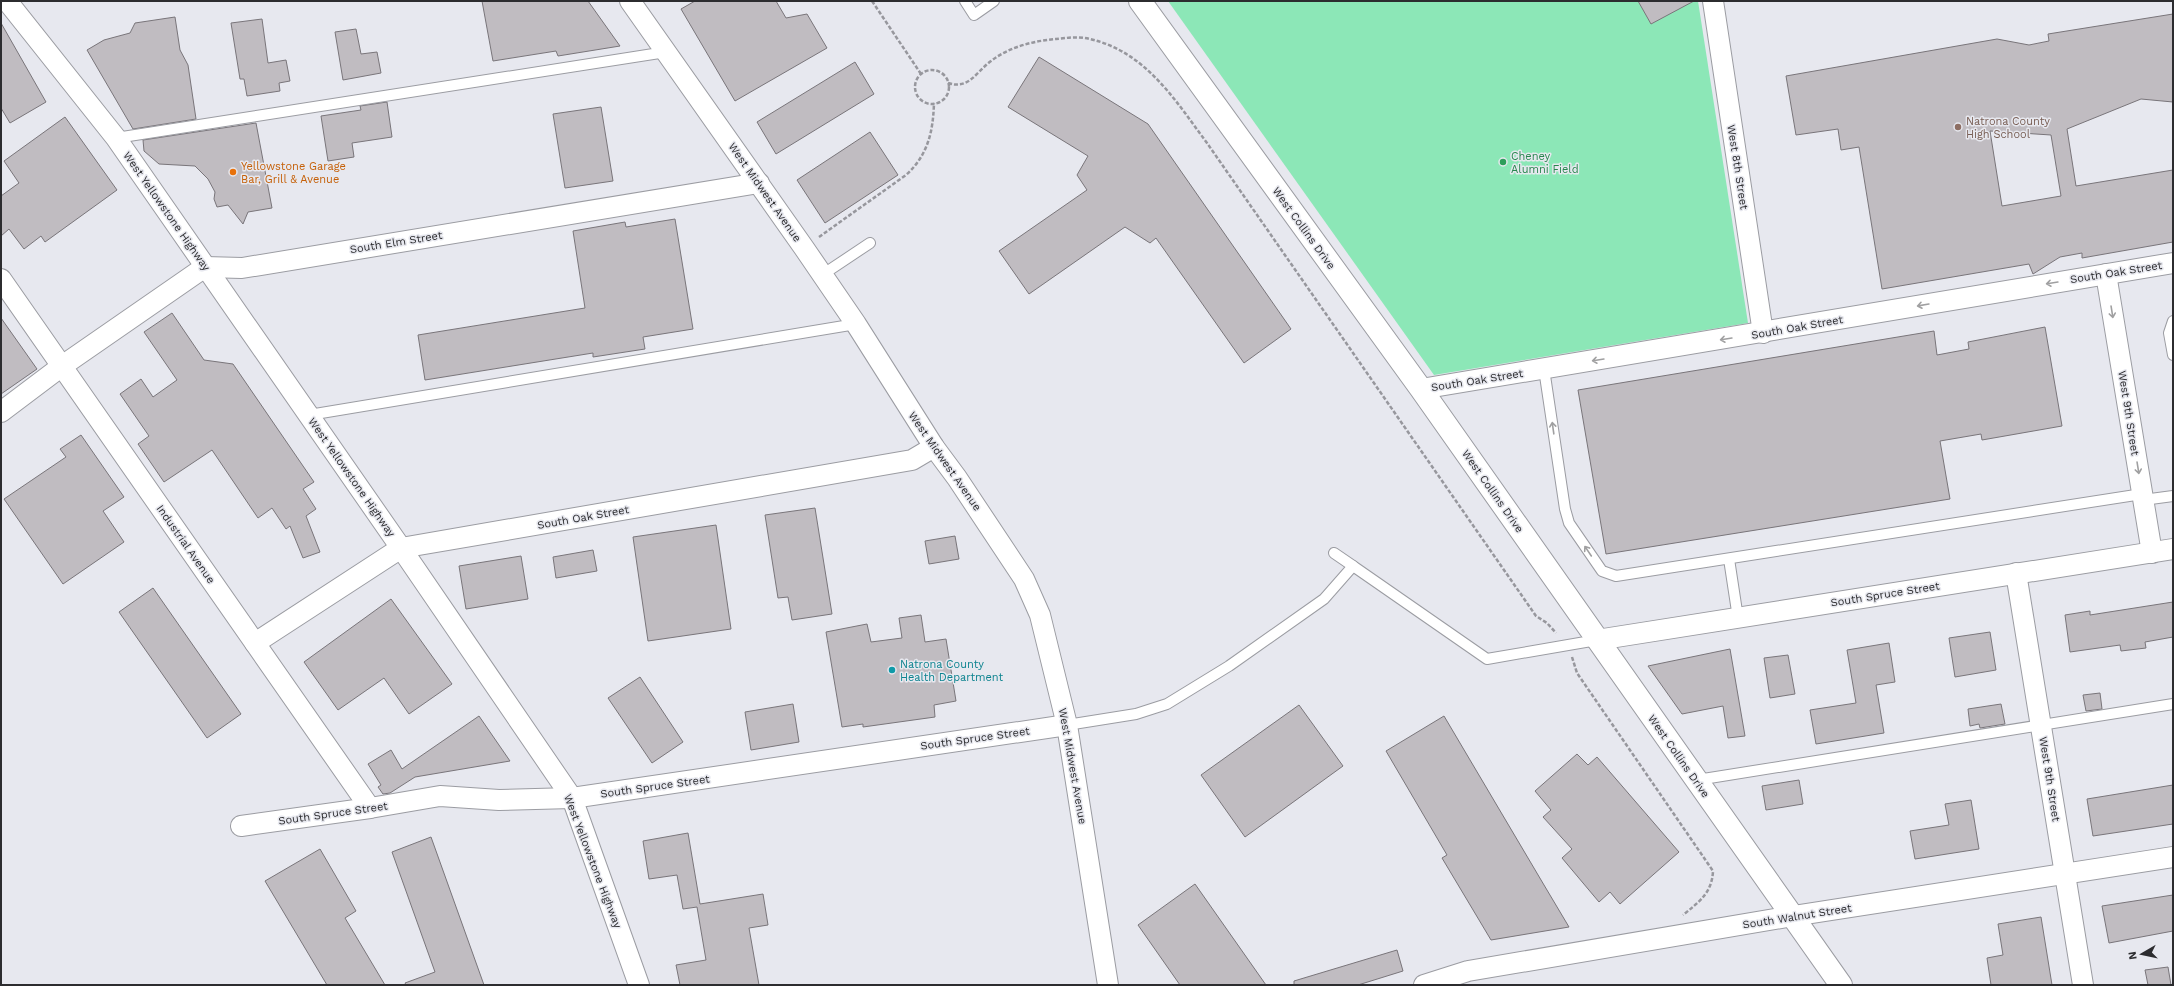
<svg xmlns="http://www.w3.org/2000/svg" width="2174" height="986" font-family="'Work Sans',sans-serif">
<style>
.green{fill:#8ce7b7}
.building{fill:#c0bcc1;stroke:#79757a;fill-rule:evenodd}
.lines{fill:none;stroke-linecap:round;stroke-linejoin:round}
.lane-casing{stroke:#9b9ca2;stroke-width:12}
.street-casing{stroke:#9b9ca2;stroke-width:22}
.secondary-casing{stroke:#9b9ca2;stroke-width:24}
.path{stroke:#97979d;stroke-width:2.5;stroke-dasharray:4 2;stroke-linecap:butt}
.lane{stroke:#fff;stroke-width:10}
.street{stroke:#fff;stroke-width:20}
.secondary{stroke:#fff;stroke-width:22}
.oneway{stroke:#a0a0a1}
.education-dot{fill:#8d6e63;stroke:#e7e8ef;stroke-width:1.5}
.leisure-dot{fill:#2e9e5b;stroke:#e7e8ef;stroke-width:1.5}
.food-dot{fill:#e8710a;stroke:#e7e8ef;stroke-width:1.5}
.culture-dot{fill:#0f9aa8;stroke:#e7e8ef;stroke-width:1.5}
.labels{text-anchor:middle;stroke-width:3;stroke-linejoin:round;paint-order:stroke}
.education-label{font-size:11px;fill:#785e54;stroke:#e7e8ef;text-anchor:start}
.leisure-label{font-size:11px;fill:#27864d;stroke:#e7e8ef;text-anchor:start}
.food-label{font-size:11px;fill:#c56008;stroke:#e7e8ef;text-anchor:start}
.street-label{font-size:11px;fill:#2c2c2f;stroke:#e7e8ef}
.culture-label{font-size:11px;fill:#0d838f;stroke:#e7e8ef;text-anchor:start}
</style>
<rect width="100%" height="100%" fill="#e7e8ef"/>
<path class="green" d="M1168 1H1698L1748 323 1434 375Z"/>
<g class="building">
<path d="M482 1H588L620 46 558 56 556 51 493 61Z"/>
<path d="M695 1H776L786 18 807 14 827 48 735 101 681 9Z"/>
<path d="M1638 1H1694L1651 24Z"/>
<path d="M2173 14V102L2141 99 2067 129 2076 186 2173 170V242L2082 258V253L2060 257 2033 274 2029 264 1882 289 1859 147 1841 150 1838 129 1796 135 1786 76 1997 39 2029 45 2049 41 2048 34ZM1990 131 2051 135 2061 196 2002 206Z"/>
<path d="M175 17 180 50 188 65 196 119 133 129 87 50 104 40 130 33 135 23Z"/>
<path d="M262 19 268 63 286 60 290 81 279 83 280 91 247 96 244 79H240L231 23Z"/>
<path d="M1 23 46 102 10 123 1 108Z"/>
<path d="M356 29 361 54 377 52 381 73 343 80 335 32Z"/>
<path d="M1039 57 1148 124 1291 329 1244 363 1156 238 1150 243 1125 227 1029 294 999 251 1087 190 1077 175 1088 156 1008 107Z"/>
<path d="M855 62 874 94 776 154 757 122Z"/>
<path d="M387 102 392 137 352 143 354 157 328 161 321 116 361 110 360 106Z"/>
<path d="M601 107 613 181 565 188 553 114Z"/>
<path d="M65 117 117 190 45 242 41 236 24 249 9 229 1 236V196L19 183 4 161Z"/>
<path d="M256 123 272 208 248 212 243 224 228 205 217 207 214 199 215 192 208 179 195 166 159 164 144 151 143 140Z"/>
<path d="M870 132 898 175 825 223 797 180Z"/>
<path d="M675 219 693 329 643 337 645 349 593 357V353L425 380 418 335 585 308 573 231 625 222 626 227Z"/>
<path d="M172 313 204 360 233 364 314 482 303 489 316 509 306 516 320 552 303 558 290 526 286 529 272 508 258 518 212 450 164 482 138 444 149 436 120 394 141 379 153 397 177 380 144 332Z"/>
<path d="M1 318 37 369 1 394Z"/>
<path d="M2045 327 2062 426 1982 440 1981 434 1940 441 1950 499 1606 554 1578 390 1934 331 1937 355 1969 349 1968 342Z"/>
<path d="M81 435 124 497 103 511 124 542 63 584 4 499 66 457 60 449Z"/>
<path d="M815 508 832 614 792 620 788 597 778 598 765 515Z"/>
<path d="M716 525 731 629 648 641 633 537Z"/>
<path d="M955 536 959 559 929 564 925 541Z"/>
<path d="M593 550 597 571 556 578 553 557Z"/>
<path d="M521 556 528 599 466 609 459 566Z"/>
<path d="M153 588 241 714 207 738 119 612Z"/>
<path d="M391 599 452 684 409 714 384 678 338 710 304 662Z"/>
<path d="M2173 602V637L2145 642 2146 648 2121 651 2120 645 2070 652 2065 615 2090 611V615Z"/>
<path d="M921 615 925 642 946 639 956 701 934 705 935 717 863 727V724L842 727 826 632 867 624 871 642 902 638 899 618Z"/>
<path d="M1990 632 1996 670 1955 677 1949 638Z"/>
<path d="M1889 643 1895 682 1876 685 1884 733 1816 744 1810 710 1856 703 1847 650Z"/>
<path d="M1730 649 1745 736 1728 738 1723 706 1682 714 1648 666Z"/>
<path d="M1788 655 1795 694 1770 698 1764 658Z"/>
<path d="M640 677 683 742 652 763 608 698Z"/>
<path d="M2100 693 2102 709 2086 711 2083 695Z"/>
<path d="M793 704 799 742 751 750 745 712Z"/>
<path d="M2001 704 2005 724 1980 728 1979 724 1970 726 1968 709Z"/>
<path d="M1299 705 1343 766 1245 837 1201 775Z"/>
<path d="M479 716 510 761 415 777 390 793 383 794 378 787 381 785 368 764 391 750 402 769Z"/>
<path d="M1444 716 1544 885 1569 927 1491 940 1442 858 1447 855 1386 751Z"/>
<path d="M1577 754 1588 765 1597 757 1679 852 1620 904 1610 892 1599 902 1562 858 1572 849 1543 817 1551 810 1535 791Z"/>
<path d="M1799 780 1803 804 1766 810 1762 786Z"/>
<path d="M2173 785V824L2093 836 2087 799Z"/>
<path d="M1971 800 1979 849 1915 859 1910 831 1949 825 1945 804Z"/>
<path d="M688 833 700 904 763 894 768 925 749 928 759 985H680L676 965 706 960 697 907 683 909 677 875 649 879 643 841Z"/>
<path d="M431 837 484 985H406L405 983 435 972 392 852Z"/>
<path d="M320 849 356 911 345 918 385 985H327L265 881Z"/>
<path d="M1195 884 1266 985H1180L1138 925Z"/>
<path d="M2173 895V931L2109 943 2102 906Z"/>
<path d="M2041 917 2052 985H1991L1987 958 2003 955 1998 924Z"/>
<path d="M1397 950 1403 971 1358 985H1294V981Z"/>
<path d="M2168 967 2171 985H2148L2145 970Z"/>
</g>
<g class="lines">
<defs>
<g id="lane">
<path d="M965 1 974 15 994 1"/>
<path d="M116 138 666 52"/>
<path d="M822 275 870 243"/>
<path d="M2173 321 2169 333 2173 355"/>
<path d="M1544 369 1565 509 1569 523 1602 571 1616 576 2142 494"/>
<path d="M309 415 856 324"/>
<path d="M2143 500 2173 496"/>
<path d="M1334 553 1353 566"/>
<path d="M1729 559 1738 618"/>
<path d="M1067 725 1136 714 1167 704 1229 666 1324 599 1353 566 1487 659 1597 640"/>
<path d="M1697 780 2173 704"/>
</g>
<g id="street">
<path d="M7 1 116 138 401 548 572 798 639 985"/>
<path d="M630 1 804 248 856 324 934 447 957 478 1024 579 1040 615 1067 725 1108 985"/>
<path d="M1713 1 1763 333"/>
<path d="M2106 274 2152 553"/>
<path d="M1 279 370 808"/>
<path d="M1421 389 2173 263"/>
<path d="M1 412 62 366 205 267 242 268 759 183"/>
<path d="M2016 573 2083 985"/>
<path d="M1597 640 2173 549"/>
<path d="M255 643 401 548 912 460 934 447"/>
<path d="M241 826 370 808 440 796 499 800 572 798 1067 725"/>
<path d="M1424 985 1468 971 1793 916 2173 857"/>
</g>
<path id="secondary" d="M1140 1 1421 389 1841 985"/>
</defs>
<use href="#lane" class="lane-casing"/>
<use href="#street" class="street-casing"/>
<use href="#secondary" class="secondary-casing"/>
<g class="path">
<path d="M872 1 921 74"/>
<circle cx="932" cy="87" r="17"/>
<path d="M948 83C969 90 976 72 991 61 1009 47 1033 41 1056 39 1066 38 1079 36 1090 39 1146 52 1175 100 1207 143L1536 616 1547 623 1556 633"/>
<path d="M819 237 906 175C928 155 933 132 934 103"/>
<path d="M1572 657 1577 673 1713 871C1712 893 1699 902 1683 915"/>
</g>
<use href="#lane" class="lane"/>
<use href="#street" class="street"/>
<use href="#secondary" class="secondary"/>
</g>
<defs><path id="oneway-shaft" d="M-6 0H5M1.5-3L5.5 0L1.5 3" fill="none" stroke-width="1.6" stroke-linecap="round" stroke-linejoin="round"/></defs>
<g class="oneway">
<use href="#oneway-shaft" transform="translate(2052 283) rotate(171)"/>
<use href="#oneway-shaft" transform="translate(1923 305) rotate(170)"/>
<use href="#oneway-shaft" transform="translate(2112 312) rotate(81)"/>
<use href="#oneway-shaft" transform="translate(1726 339) rotate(171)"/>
<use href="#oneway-shaft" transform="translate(1598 360) rotate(171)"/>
<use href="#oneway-shaft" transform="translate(1553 428) rotate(-98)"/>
<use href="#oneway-shaft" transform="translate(2138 468) rotate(81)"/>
<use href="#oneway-shaft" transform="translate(1588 551) rotate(-124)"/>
</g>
<circle class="education-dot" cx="1958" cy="127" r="4"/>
<circle class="leisure-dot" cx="1503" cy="162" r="4"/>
<circle class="food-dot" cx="233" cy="172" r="4"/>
<circle class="culture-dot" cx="892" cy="670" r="4"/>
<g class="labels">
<g class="education-label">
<text x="1966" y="125">Natrona County<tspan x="1966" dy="13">High School</tspan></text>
</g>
<g class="leisure-label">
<text x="1511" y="160">Cheney<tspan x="1511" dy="13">Alumni Field</tspan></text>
</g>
<g class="food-label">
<text x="241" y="170">Yellowstone Garage<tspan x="241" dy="13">Bar, Grill &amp; Avenue</tspan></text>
</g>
<g class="street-label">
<text transform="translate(1738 167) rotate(81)" y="4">West 8th Street</text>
<text transform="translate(765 192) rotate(55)" y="4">West Midwest Avenue</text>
<text transform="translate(167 211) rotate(55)" y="4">West Yellowstone Highway</text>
<text transform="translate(1304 228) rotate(54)" y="4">West Collins Drive</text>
<text transform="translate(396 242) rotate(-9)" y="4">South Elm Street</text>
<text transform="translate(2116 272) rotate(-9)" y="4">South Oak Street</text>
<text transform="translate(1797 327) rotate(-10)" y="4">South Oak Street</text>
<text transform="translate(1477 380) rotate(-9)" y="4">South Oak Street</text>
<text transform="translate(2129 413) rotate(81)" y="4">West 9th Street</text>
<text transform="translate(945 461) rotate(55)" y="4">West Midwest Avenue</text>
<text transform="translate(352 477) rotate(55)" y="4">West Yellowstone Highway</text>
<text transform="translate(1493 491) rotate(55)" y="4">West Collins Drive</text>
<text transform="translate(583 517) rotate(-10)" y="4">South Oak Street</text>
<text transform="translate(186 544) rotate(55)" y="4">Industrial Avenue</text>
<text transform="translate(1885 594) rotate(-9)" y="4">South Spruce Street</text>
<text transform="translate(975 738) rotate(-8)" y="4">South Spruce Street</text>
<text transform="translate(1679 756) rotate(55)" y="4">West Collins Drive</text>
<text transform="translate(1073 766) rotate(80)" y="4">West Midwest Avenue</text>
<text transform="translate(2050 779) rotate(81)" y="4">West 9th Street</text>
<text transform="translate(655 786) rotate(-8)" y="4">South Spruce Street</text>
<text transform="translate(333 813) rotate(-8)" y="4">South Spruce Street</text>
<text transform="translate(593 861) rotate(69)" y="4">West Yellowstone Highway</text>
<text transform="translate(1797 916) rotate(-9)" y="4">South Walnut Street</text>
</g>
<g class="culture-label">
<text x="900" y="668">Natrona County<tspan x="900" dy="13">Health Department</tspan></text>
</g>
</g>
<rect width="2174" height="986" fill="none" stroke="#2c2c2f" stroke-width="4"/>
<g transform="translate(2142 954) rotate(261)" stroke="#e7e8ef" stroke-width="3" paint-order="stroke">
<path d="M0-3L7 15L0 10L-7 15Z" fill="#2c2c2f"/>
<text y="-6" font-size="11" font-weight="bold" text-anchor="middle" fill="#2c2c2f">N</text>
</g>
</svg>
